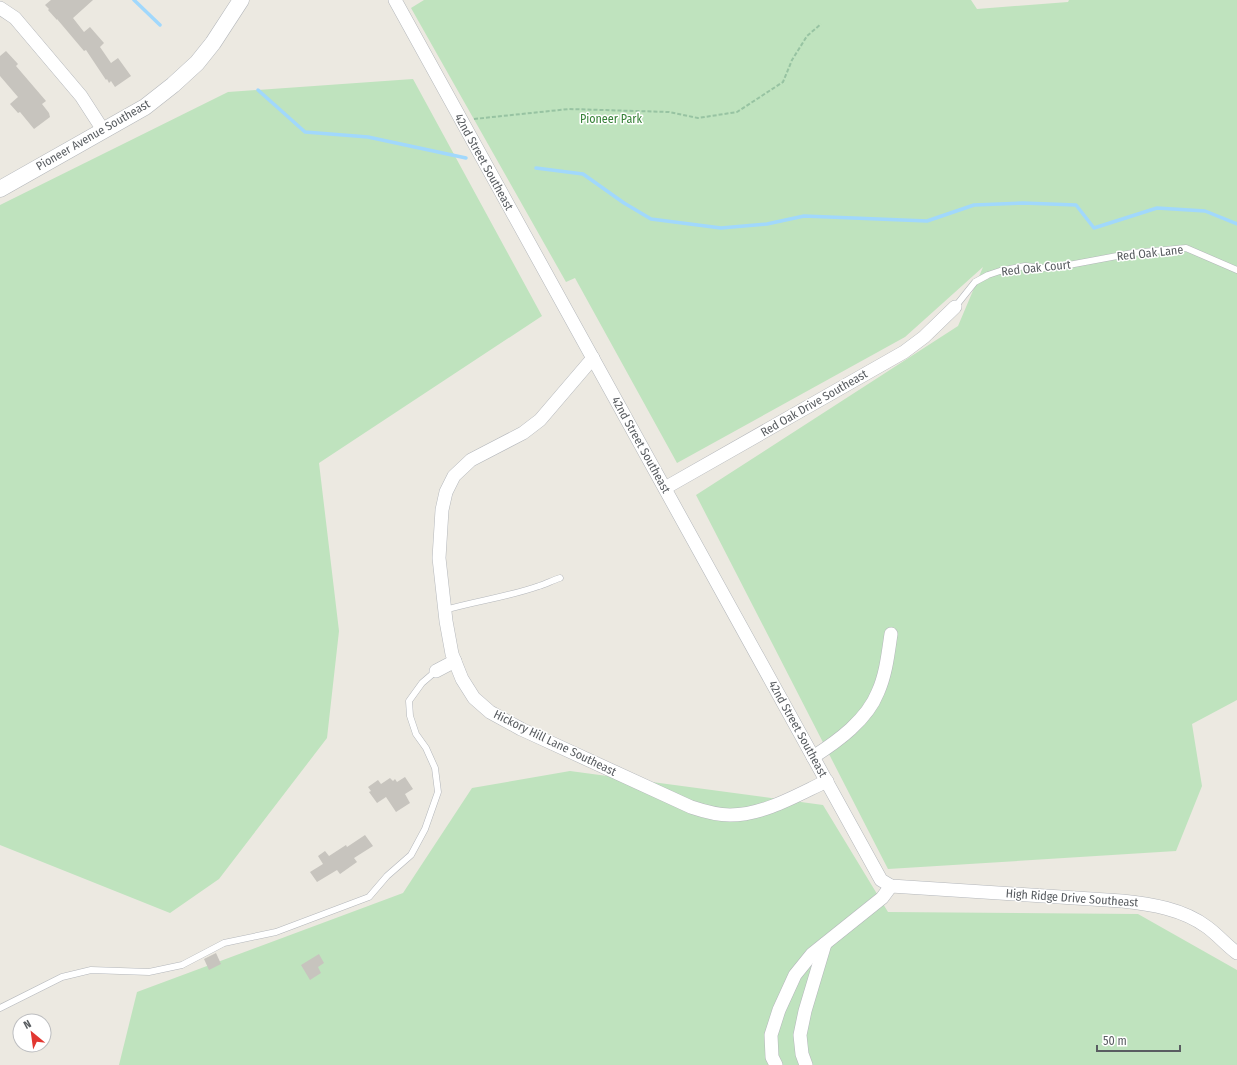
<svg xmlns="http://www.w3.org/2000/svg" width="1237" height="1065" font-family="'Fira Sans Condensed',sans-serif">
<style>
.green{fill:#bfe3be}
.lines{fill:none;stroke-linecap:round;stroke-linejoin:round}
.stream{stroke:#a1d8fc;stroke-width:3.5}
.building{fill:#c7c4be}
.service-casing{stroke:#b4b7bb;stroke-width:7}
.minor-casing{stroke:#b4b7bb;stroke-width:14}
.tertiary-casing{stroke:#b4b7bb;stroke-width:17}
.path{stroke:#97c3a2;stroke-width:2;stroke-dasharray:4 2;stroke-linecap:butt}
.service{stroke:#fff;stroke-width:6}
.minor{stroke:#fff;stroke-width:13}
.tertiary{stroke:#fff;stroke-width:16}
.labels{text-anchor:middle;stroke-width:3;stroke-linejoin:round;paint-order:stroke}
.park-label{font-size:12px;fill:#378238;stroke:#fff}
.street-label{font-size:12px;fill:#595d61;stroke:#fff}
</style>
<rect width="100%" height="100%" fill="#ece9e1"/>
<g class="green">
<path d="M424 0H971L977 9 1068 2 1069 0H1237V700L1192 724 1202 786 1176 851 888 869 696 495 958 326 983 267 905 337 677 463 575 278 566 282 411 8Z"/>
<path d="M413 79 542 316 319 463 339 631 327 738 219 879 170 913 0 845V205L228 92Z"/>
<path d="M570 771 823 805 888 912 1138 914 1237 970V1065H119L137 992 403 893 472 788Z"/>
</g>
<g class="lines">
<g class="stream">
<path d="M134 0 160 25"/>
<path d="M258 90 305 132 368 137 466 158"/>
<path d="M536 168 583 174 624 203 651 219 721 228 767 224 804 216 927 221 974 205 1023 203 1076 205 1094 228 1157 208 1205 211 1237 224"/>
</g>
</g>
<g class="building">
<path d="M51 0H93L73 18 84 32 90 27 104 43 100 47 111 63 118 58 131 76 115 87 111 81 109 83 107 79 106 80 86 50 84 51 57 19V20L48 10 49 9 45 5Z"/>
<path d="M6 51 18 64 16 66 46 101 42 104 49 113 50 117 34 129 20 112 18 113 10 104 18 97 0 76V56Z"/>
<path d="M405 777 413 789 405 794 410 803 396 812 386 797 377 803 369 792 371 791 368 787 378 780 381 784 390 778 393 781 395 779 397 782Z"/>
<path d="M365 835 373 846 354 858 357 862 340 874 337 870 317 882 310 872 323 864 318 856 325 851 329 856 346 845 347 847Z"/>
<path d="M216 953 221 964 209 970 204 959Z"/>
<path d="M319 954 324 963 318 967 321 973 310 980 301 965Z"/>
</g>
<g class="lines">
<defs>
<g id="service">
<path d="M955 307 975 282 988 275 1000 271 1025 266 1043 268 1058 267 1133 253 1186 248 1237 270"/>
<path d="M445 610C476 601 508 597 539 586 546 584 553 580 560 578"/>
<path d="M0 1008 62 977 91 970 149 972 182 965 224 943 276 932 369 897 387 876 411 855 425 829 438 792 435 768 426 748 416 734 410 716 409 701 422 683 436 671"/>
</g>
<g id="minor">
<path d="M395 0 881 880 891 886 1122 901C1151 904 1183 909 1207 927 1218 935 1226 945 1237 953"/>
<path d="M0 8 15 18 81 96 103 130"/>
<path d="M593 358 540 420 523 433 471 460 454 476 446 492 442 510 439 558 446 621 452 654 462 679 474 698 490 712 521 729 691 807C703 811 717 815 730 815 764 815 797 795 827 781"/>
<path d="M665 488 904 352 924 337 955 307"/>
<path d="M436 671 455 661"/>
<path d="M813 757C838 741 867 720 878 692 886 674 888 654 891 634"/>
<path d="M776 1065 772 1057 771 1035 779 1010 795 975 812 954 882 898 891 886"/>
<path d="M806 1065 802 1054 800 1035 805 1011 825 944"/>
</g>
<path id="tertiary" d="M0 189 145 107 173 85 197 63 213 43 241 0"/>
</defs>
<use href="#service" class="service-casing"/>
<use href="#minor" class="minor-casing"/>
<use href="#tertiary" class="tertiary-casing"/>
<path class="path" d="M474 119 569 109 669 112 698 118 737 112 783 82 792 60 807 36 821 24"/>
<use href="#service" class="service"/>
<use href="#minor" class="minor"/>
<use href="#tertiary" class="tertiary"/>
</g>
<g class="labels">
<g class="park-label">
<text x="611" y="123">Pioneer Park</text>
</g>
<g class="street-label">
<text transform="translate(93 135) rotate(-30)" y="4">Pioneer Avenue Southeast</text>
<text transform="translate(484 162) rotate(61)" y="4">42nd Street Southeast</text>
<text transform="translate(1150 253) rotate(-6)" y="4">Red Oak Lane</text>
<text transform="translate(1036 268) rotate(-6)" y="4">Red Oak Court</text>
<text transform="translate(814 403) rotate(-30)" y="4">Red Oak Drive Southeast</text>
<text transform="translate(641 445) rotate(61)" y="4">42nd Street Southeast</text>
<text transform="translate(798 729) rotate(61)" y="4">42nd Street Southeast</text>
<text transform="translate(555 743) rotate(26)" y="4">Hickory Hill Lane Southeast</text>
<text transform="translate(1072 898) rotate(4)" y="4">High Ridge Drive Southeast</text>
</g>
</g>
<g transform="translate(32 1033) rotate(331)"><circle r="19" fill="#ffffff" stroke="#bdbec0"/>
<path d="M0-3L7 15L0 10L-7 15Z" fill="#e23731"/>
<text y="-6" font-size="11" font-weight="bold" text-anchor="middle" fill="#595d61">N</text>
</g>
<path d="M1097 1045v6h83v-6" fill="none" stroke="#595d61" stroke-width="2"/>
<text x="1103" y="1045" font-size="12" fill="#595d61" stroke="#ffffff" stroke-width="3" paint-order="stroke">50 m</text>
</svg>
